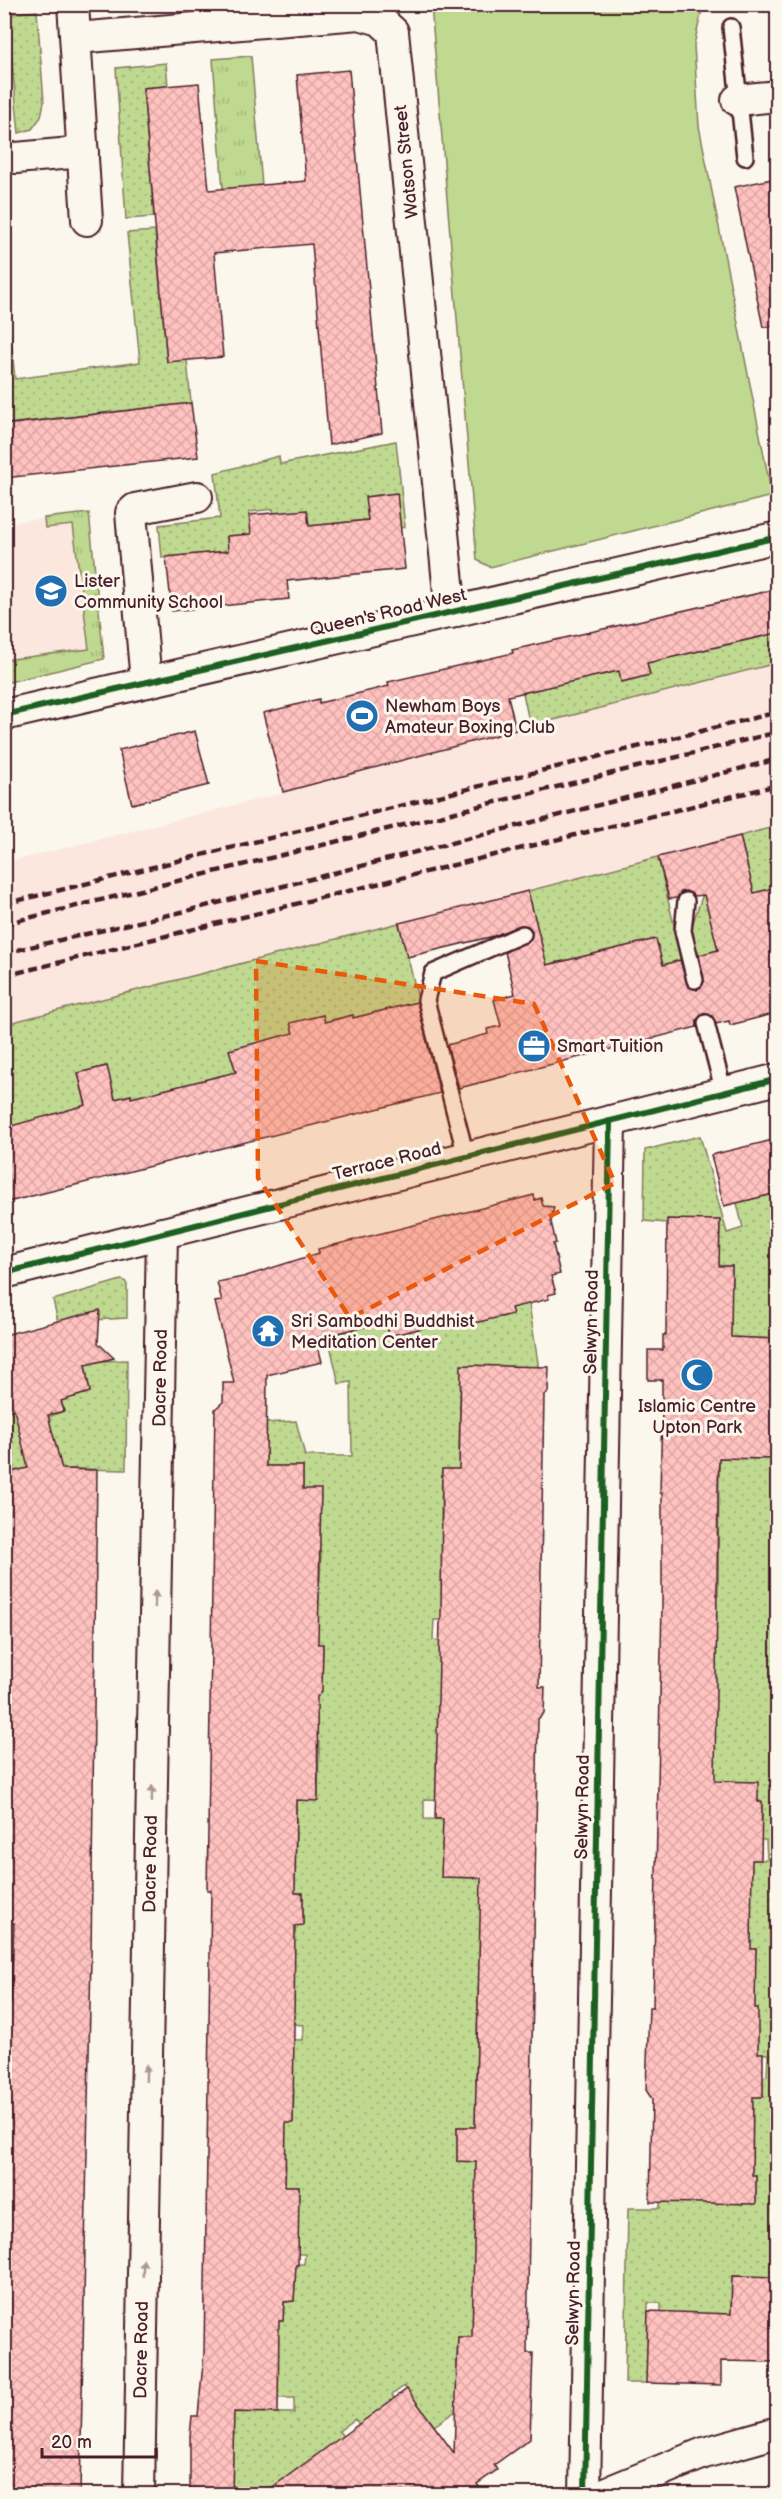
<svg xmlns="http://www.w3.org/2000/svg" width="782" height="2499" font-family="'Balsamiq Sans',sans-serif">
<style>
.built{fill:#fce7de}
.grass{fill:url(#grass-tufts);stroke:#847c5e;stroke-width:1.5}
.park{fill:#bfd990;stroke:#847c5e;stroke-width:1.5}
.garden{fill:url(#garden-dots);stroke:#847c5e;stroke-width:1.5}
.building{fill:url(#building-cross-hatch);stroke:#4a1f2b;stroke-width:1.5}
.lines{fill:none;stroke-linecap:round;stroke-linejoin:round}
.lane-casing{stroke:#4a1f2b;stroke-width:20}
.street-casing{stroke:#4a1f2b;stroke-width:34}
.lane{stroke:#fbf7ec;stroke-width:15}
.street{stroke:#fbf7ec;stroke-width:30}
.rail{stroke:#4a1f2b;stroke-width:4.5;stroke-dasharray:9 4.5;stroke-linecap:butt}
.cycleway-casing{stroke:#fbf7ec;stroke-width:10}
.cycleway{stroke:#1b5e20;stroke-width:6}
.oneway{fill:#ab9695}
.marked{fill:#e8590c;fill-opacity:0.2;stroke:#e8590c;stroke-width:4.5;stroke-dasharray:12 8;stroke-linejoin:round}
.labels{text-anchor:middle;stroke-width:6;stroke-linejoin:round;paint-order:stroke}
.street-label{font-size:18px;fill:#4a1f2b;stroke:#fbf7ec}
.poi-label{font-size:18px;fill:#4a1f2b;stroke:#fbf7ec;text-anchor:start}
</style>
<defs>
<pattern id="grass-tufts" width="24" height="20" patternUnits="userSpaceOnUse" patternTransform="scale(1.5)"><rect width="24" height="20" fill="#bfd990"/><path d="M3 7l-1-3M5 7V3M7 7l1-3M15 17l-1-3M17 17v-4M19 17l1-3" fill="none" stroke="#a6ba7c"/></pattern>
<pattern id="garden-dots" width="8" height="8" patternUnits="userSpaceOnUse" patternTransform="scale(1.5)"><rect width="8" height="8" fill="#bfd990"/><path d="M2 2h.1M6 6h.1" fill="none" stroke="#a6ba7c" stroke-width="1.8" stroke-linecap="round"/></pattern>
<pattern id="building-cross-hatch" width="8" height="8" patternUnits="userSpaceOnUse" patternTransform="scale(1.5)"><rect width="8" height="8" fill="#ffc2bf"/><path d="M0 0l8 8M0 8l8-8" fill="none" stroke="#dca6a4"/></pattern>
</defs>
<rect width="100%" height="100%" fill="#fbf7ec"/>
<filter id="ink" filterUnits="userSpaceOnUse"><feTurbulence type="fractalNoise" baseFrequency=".0167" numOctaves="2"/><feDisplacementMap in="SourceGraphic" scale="12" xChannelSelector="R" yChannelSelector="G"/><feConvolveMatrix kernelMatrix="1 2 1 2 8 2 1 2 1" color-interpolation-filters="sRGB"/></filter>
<g filter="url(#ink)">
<g class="built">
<path d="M89 513 104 659 5 683 4 523Z"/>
<path d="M777 663V826L5 1024V863L322 783 516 730Z"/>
</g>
<g class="grass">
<path d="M251 56 262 186 223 189 213 59Z"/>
<path d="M89 513 104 659 5 683V660L89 649 73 525 45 528 44 518Z"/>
</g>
<path class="park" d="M431 5H703L694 45 699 126 772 496 490 567 477 560Z"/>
<g class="garden">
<path d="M37 11 44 102 41 117 32 129 19 133 7 14Z"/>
<path d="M166 63 168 86 143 88 154 217 126 219 116 68Z"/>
<path d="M155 231 167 361 187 360 191 403 5 424 4 299H7L15 379 140 362 127 233Z"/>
<path d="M396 441 405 527 400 528 396 493 366 497 368 520 309 526 307 510 276 529 273 509 249 512 251 534 227 537 228 551 162 558 159 525 220 518 215 473 279 456 280 464Z"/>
<path d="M777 633V663L530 726 523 693 619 670 622 682 650 675 647 663Z"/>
<path d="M777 826V887L764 891 718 950 696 956 691 928 703 894 751 882 740 836Z"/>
<path d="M658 857 689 990 576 991 568 960 545 965 528 891Z"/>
<path d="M399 923 419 1002 353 1018 352 1015 325 1022 323 1015 291 1024 293 1033 230 1050 241 1090 223 1075 149 1094 136 1117 131 1095 115 1099 106 1066 78 1073 86 1106 5 1129V1024Z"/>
<path d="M700 1136 727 1233 743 1228 737 1203 777 1193V1339L674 1335 719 1284H732V1266H719L720 1220 667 1223 644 1221 645 1150Z"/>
<path d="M121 1280 125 1281 127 1285V1318L58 1322 53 1300Z"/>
<path d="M403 1283 500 1313 502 1317 512 1314 509 1299 529 1304 538 1363V1367L500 1366 499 1370 461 1369 459 1450 490 1470 442 1469 441 1522 460 1523 459 1620H434L433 1640 487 1641 454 1744 437 1745 436 1764 490 1766 452 1800 424 1799V1819L489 1820 441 1877 485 1878 480 1928 476 2082 501 2091H476L475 2127H457V2161L501 2162 472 2337H458L456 2373 460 2408 434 2426 404 2386 392 2395 400 2406 376 2447 355 2419 339 2431 382 2490 376 2494H348L331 2472 284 2479 295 2494H232L233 2436 235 2434 222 2416 203 2412 294 2413V2398H278L248 2321H283L284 2302 294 2301 295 2280 250 2264H304L305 2254H296L299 2186H285L286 2165H279L255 2122 293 2123 294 2090 272 2039 303 2040 304 2025 293 2024 287 1926 303 1925V1893L258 1892 295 1885 296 1833 260 1832 296 1823V1800H318L319 1742 316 1741 300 1708 322 1678 323 1645 301 1644 310 1609 319 1603V1594L302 1580H320L321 1551 302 1550 303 1466H266V1423L296 1421 305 1456H352L351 1382 339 1384 328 1336 385 1322 389 1336 414 1330Z"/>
<path d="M127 1360 126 1470 27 1468 5 1473V1412L14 1409 19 1428 64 1411 60 1397H75L90 1392 85 1365 102 1361Z"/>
<path d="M719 1458 777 1459V2277L732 2276 730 2350 661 2312V2303H648L647 2383H625L628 2208H660V2202L756 2203V2175L697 2174 699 2096 763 2097V2077L767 2076 768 2054 736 2053 751 2008 756 1949H751L667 1859 767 1860 766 1840 703 1839V1821L762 1822V1802L705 1781 672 1596H718Z"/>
<path d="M5 1923H40V2003L5 2002Z"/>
</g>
<g class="building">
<path d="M349 70 382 433 329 445 312 244 214 253 223 357 167 362 143 88 199 83 209 190 306 181 297 75Z"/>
<path d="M777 178V326L763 327 734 187Z"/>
<path d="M191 403 198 457 4 478V425Z"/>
<path d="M397 493 405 569 287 581 289 599 172 611 166 557 228 551 227 536 251 534 249 515 307 510 309 526 368 520 365 497Z"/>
<path d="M777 589V633L647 663 650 675 621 682 619 671 508 696 516 730 283 792 263 713 319 699V703L389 686 388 682 513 653 512 650Z"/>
<path d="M195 731 209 785 132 804 119 750Z"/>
<path d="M740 836 754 893 777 887V1013L730 1025 729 1021 716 1024 712 1016 704 1013 697 1020V1027L459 1088 447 1045 488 1034 487 1029 501 1026 494 1000 515 994 505 952 530 940 532 931 528 926 520 925 494 936 407 957 399 923 528 891 547 965 656 939 663 965 680 960 688 986 697 990 704 982 699 955 718 950 704 895 694 896 686 891 681 892 677 898 669 899 658 857Z"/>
<path d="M417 1002 440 1093 4 1203V1128L86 1105 78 1073 107 1066 115 1099 131 1095V1098L236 1072 229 1050 293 1033 290 1023 323 1015 325 1022 353 1015V1018Z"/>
<path d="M777 1139V1193L724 1206 711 1155Z"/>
<path d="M534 1195 535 1200 541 1198 543 1206 554 1207 551 1222 556 1243 553 1244 560 1274 551 1276 556 1293 548 1295 549 1299 511 1308 513 1314 461 1326V1319L389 1336 385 1322 316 1338 322 1362 267 1375 266 1466H303V1489H321L318 1644H323L322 1691 317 1697 318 1801 296 1800 295 1893H303V1925L295 1926 293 2123H286L285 2186H299L298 2265H296L294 2301 284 2302 283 2321H279L278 2413 234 2412 232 2494H190V2436L192 2416H198L204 2353 211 1890H207L215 1409 223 1402V1383H234L215 1302 222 1301 217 1282 243 1277 319 1253 318 1249Z"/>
<path d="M667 1219 720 1220 719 1266H732L731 1337 777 1339V1459L719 1458 718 1489 715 1781 758 1782V1802H762L761 1860H752L751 1949H756L755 2008H758V2053H763V2097H753L752 2175H756V2204L650 2202 652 2099 646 2090 649 2007H653L662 1605V1493H660L662 1409V1380H648V1350H663V1335H666Z"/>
<path d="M100 1310 98 1343 114 1358 85 1365 90 1392 61 1401 64 1411 48 1415 62 1469 97 1470 91 1956 80 2494H4V2002H11L14 1923H4V1618L7 1473 28 1468 14 1409 4 1412V1335Z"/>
<path d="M461 1365 549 1367 548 1392 544 1395 539 1687H545L544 1713 538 1719 532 2047 527 2353H533L530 2439 494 2465 497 2470 477 2484 484 2494H263L407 2389 454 2453 458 2337H472L476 2162 457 2161V2127H475L481 1878 441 1877 443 1819H435L440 1620H441L442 1469H459Z"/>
<path d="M732 2276 777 2277V2362L721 2361V2385L646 2383 648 2311 731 2314Z"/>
</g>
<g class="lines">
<defs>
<g id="lane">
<path d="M731 27 745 157"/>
<path d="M686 901 683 931 695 980"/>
<path d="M706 1023 724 1093"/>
<path d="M466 1156 426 1000 433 973 523 934"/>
</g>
<g id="street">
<path d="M73 4 87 220"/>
<path d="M77 38 359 14 380 20 393 32 451 613"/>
<path d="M737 100 778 96"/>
<path d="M16 158 83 152"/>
<path d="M146 682 131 513 135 509 197 497"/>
<path d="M4 715 778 537"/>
<path d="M4 1273 778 1079"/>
<path d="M139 2494 162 1233"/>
<path d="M585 2494 610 1121"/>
<path d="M603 2494 704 2453 778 2432"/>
</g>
</defs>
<use href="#lane" class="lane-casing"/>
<use href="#street" class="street-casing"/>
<use href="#lane" class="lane"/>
<use href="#street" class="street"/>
<g class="rail">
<path d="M4 904 778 712"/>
<path d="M4 924 778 732"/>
<path d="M4 953 190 910 778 759"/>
<path d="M4 976 778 785"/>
</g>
<defs>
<g id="cycleway">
<path d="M4 715 778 537"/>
<path d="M4 1273 778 1079"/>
<path d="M585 2494 610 1121"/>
</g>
</defs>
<use href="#cycleway" class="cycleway-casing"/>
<use href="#cycleway" class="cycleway"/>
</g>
<defs><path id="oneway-solid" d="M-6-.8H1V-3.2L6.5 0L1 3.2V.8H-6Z" transform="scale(1.5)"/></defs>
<g class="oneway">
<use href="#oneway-solid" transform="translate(155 1599) rotate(-89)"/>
<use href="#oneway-solid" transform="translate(152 1794) rotate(-89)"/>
<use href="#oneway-solid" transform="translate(146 2073) rotate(-89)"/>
<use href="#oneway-solid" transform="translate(143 2268) rotate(-89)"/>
</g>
</g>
<path class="marked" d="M256 961 534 1004 615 1183 350 1318 258 1178Z"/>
<defs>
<symbol id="school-disc" viewBox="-11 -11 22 22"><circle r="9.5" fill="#1f6fb2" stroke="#fbf7ec"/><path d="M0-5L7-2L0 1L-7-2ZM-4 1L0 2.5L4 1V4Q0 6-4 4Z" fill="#fff"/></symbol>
<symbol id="stadium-disc" viewBox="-11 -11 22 22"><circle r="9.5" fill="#1f6fb2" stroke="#fbf7ec"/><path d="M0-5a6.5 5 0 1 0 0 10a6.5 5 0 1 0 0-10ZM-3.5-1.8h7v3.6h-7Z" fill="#fff"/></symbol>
<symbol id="office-disc" viewBox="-11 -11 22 22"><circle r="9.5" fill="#1f6fb2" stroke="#fbf7ec"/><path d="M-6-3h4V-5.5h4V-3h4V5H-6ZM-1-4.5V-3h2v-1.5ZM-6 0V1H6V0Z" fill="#fff"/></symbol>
<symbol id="temple-disc" viewBox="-11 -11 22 22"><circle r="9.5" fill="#1f6fb2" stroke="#fbf7ec"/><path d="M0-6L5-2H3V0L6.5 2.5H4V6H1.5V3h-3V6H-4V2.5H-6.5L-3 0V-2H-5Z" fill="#fff"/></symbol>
<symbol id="mosque-disc" viewBox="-11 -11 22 22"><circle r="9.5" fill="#1f6fb2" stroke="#fbf7ec"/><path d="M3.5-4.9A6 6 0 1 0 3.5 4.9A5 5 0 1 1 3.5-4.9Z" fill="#fff"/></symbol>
</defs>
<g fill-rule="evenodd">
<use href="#school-disc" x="32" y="572" width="38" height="38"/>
<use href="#stadium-disc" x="343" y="697" width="38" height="38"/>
<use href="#office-disc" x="515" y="1027" width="38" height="38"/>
<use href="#temple-disc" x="249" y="1312" width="38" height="38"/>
<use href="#mosque-disc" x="678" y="1356" width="38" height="38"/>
</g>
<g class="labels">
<g class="street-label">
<text transform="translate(406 162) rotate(-96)" y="6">Watson Street</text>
<text transform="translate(388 612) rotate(-13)" y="6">Queen's Road West</text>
<text transform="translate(387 1161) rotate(-14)" y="6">Terrace Road</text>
<text transform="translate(591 1322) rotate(-89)" y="6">Selwyn Road</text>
<text transform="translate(160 1378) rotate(-89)" y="6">Dacre Road</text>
<text transform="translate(582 1807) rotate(-89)" y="6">Selwyn Road</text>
<text transform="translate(150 1864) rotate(-89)" y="6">Dacre Road</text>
<text transform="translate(573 2293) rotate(-89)" y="6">Selwyn Road</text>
<text transform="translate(141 2350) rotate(-89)" y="6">Dacre Road</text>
</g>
<g class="poi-label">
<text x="74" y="587">Lister<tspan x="74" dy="21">Community School</tspan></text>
<text x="385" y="712">Newham Boys<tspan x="385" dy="21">Amateur Boxing Club</tspan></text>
<text x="557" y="1052">Smart Tuition</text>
<text x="291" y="1327">Sri Sambodhi Buddhist<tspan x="291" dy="21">Meditation Center</tspan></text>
<text x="697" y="1412" text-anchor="middle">Islamic Centre<tspan x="697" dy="21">Upton Park</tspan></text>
</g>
</g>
<rect width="782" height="2499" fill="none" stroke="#fbf7ec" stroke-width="24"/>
<rect x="12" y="12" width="758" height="2475" fill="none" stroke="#4a1f2b" stroke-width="2" filter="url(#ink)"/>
<path d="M42 2448v9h114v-9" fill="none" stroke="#4a1f2b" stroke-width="3"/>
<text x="51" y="2448" font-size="18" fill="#4a1f2b" stroke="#fbf7ec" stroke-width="4.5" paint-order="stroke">20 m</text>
</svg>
